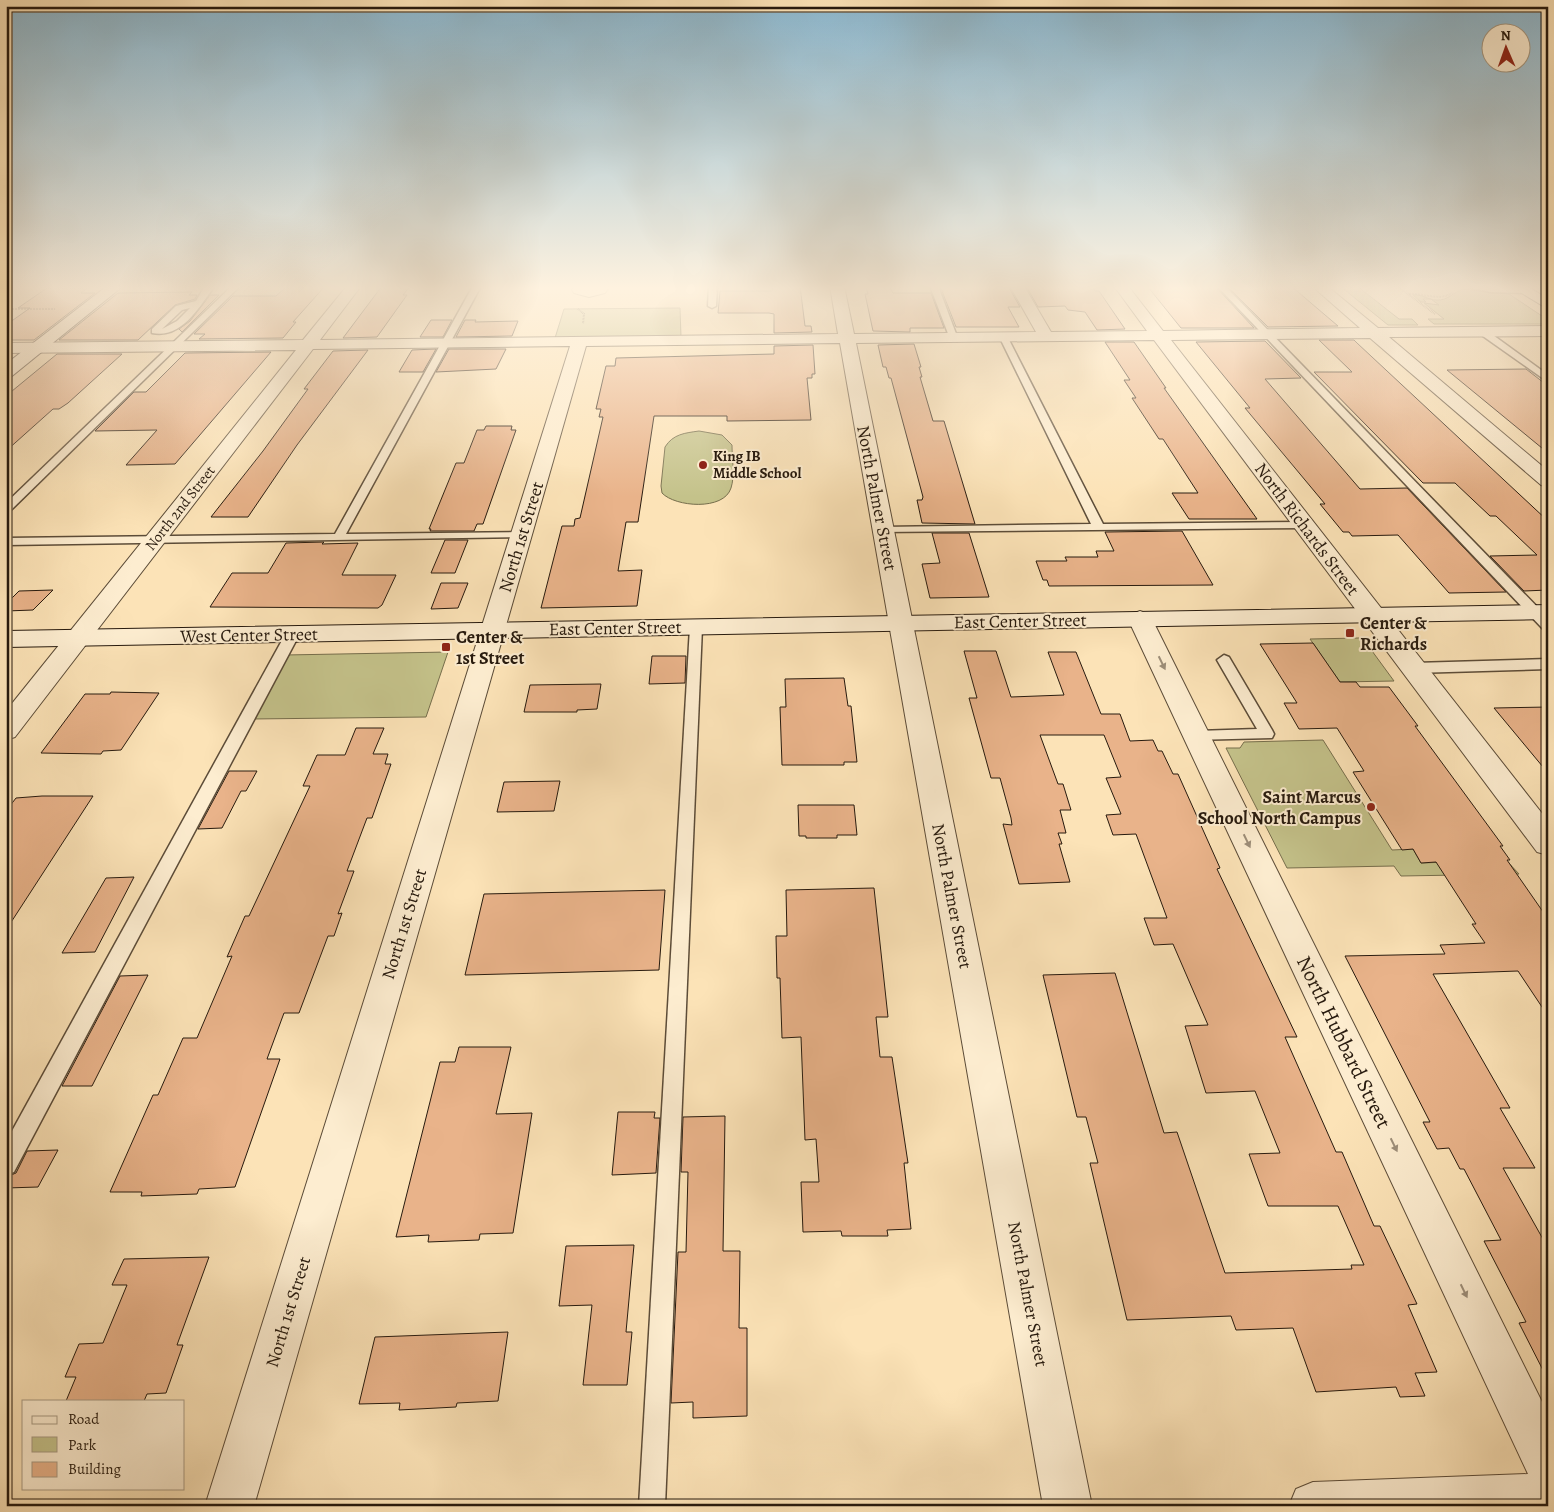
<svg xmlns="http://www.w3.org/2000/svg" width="1554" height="1512" font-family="Alegreya,serif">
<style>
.green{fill:#c4c28a;stroke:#766e4c}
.building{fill:#e9b38a;stroke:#271a0e}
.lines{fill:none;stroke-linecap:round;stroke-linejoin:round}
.lane-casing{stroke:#5c4c38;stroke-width:3}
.street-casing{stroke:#5c4c38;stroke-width:2}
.secondary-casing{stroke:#271a0e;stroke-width:2}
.path{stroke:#271a0e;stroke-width:2;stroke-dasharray:0.5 1;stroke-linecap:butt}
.lane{fill:#fdedd0;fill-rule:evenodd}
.street{fill:#fdedd0;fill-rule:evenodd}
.secondary{fill:#fdedd0;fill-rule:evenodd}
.oneway{fill:#9d8e79}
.poi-dot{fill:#8f2418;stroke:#fdedd0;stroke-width:2}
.labels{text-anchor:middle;stroke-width:4;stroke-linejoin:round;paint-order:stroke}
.far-poi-label{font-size:15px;font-weight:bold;fill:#271a0e;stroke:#fdedd0;text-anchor:start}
.far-street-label{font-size:15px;fill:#271a0e;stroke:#fdedd0}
.street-label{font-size:18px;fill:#271a0e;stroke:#fdedd0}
.poi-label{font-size:18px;font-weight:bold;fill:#271a0e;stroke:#fdedd0;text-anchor:start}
.near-street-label{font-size:21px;fill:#271a0e;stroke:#fdedd0}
</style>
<rect width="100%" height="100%" fill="#fce3b7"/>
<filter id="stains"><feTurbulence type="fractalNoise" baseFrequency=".004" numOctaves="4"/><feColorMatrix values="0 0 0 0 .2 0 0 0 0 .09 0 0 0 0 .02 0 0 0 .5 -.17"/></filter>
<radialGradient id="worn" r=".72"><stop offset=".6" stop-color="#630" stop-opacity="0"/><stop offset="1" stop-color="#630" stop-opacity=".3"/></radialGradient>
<g class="green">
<path d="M1340 286H1357L1399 319H1412L1418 325H1388Z"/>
<path d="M1463 289 1509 294 1548 320V324H1434L1428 319H1444L1424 303 1439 305 1431 299H1423L1426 302H1421L1413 295C1422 294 1428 300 1437 300 1447 301 1454 292 1463 289Z"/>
<path d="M680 308 681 337 555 338 564 309Z"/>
<path d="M699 431 722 435 732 445C732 458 735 476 731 488 724 511 675 507 662 493L661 486 665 447C673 434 685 433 699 431Z"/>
<path d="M1359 638 1364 640 1394 681 1340 682 1310 639Z"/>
<path d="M448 652 426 717 252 719 285 655Z"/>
<path d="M1323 740 1392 850 1413 849 1421 863 1506 860 1519 874 1401 876 1394 866 1287 868 1226 748H1240L1244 742Z"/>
</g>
<g class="building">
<path d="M287 286H325L293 322H296L283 338 199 339 205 334H194L233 296H276Z"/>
<path d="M382 286H410L403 295H407L377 337 343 338Z"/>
<path d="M773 286H800L805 326H811L812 332 774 333V314L769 313H718L720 291H772Z"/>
<path d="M889 286 893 293H931L944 328H910V332L873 331 865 294H868L866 287Z"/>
<path d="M940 286H1008L1020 307H1008L1019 327H956Z"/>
<path d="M1026 286H1092L1095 291H1099L1125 329 1097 330 1085 312 1068 310 1065 306 1038 307Z"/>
<path d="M1149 286H1215L1254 328H1181L1148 287Z"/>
<path d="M1227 286H1291L1338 326 1268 327Z"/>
<path d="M47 288H87L81 293H95L34 340H6V325L30 308H18Z"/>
<path d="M192 292 189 295H197L195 299 175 305 138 340H59L118 293Z"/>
<path d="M210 295H219L182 332 179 329 190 321Z"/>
<path d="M431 320H452L443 337H420Z"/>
<path d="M465 320H476L475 322 518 321 512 336 456 337Z"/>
<path d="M1319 340H1354L1357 343 1548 521V590L1524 591 1490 556 1537 555 1496 516H1490L1455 483H1423L1314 372H1352Z"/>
<path d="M1265 341 1301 378 1265 379 1360 489 1407 488 1506 592 1449 593 1398 535 1352 536 1349 532H1343L1320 504H1325L1245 408H1250L1196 342Z"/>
<path d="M1105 342H1134L1166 388H1164L1257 519H1189L1172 493H1198L1163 439H1159L1132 398H1136L1124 380H1130Z"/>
<path d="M914 344 921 367H919L922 377H920L933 421H944L975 524 922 523 917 500H922L923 497 891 378H889L886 367H883L878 345Z"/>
<path d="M813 345 815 374H812V378H807L811 420 727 421V416H654L638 522H626L618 571 642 570 637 606 541 608 562 526H574L575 519 580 518 603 417H599L601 409H596L606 366H615L616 358 774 354V346Z"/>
<path d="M436 349 423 372H399L412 350Z"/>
<path d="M449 349H506L496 369 436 372Z"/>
<path d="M368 350 297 445 248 517H211L263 451 308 389H304L333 351Z"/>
<path d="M271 352 175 464 126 465 157 430 95 431 134 392H146L185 353Z"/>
<path d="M57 354H122L68 403 59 409H53L6 451V396Z"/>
<path d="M1526 369 1548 386V453L1447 370Z"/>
<path d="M486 426H512L511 430H516L483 524H477L474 531H430L431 529H429L456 463H464L477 430H484Z"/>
<path d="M1182 531 1213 585 1049 586 1047 580H1043L1036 561H1067L1065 557H1098L1096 551H1114L1105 532Z"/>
<path d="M932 533H969L989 597 930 598 922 564 940 563Z"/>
<path d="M445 540H468L455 573H431Z"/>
<path d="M324 542 322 544 358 543 342 575H396L382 605 378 608 210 607 232 573H268L286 543Z"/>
<path d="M441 583H468L458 608 431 609Z"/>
<path d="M53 590 33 610 6 611V604L19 591Z"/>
<path d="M1313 643 1340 682H1356L1360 687H1389L1418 726H1415L1503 846H1500L1510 860H1507L1548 919V1016L1518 971 1433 974 1510 1108H1500L1535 1168H1503L1548 1248V1380L1519 1323 1526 1322 1484 1241 1501 1240 1464 1169H1460L1449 1148 1437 1149 1423 1122H1430L1345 956 1445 954 1440 945 1485 943 1472 924H1476L1436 862 1421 863 1413 849 1402 850 1353 772 1364 771 1337 728 1299 729 1284 703H1297L1260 644Z"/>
<path d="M964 651H996L1011 697 1064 695 1048 652H1076L1101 714H1120L1130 741 1153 740 1158 751H1162L1173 774H1178L1220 868 1217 869 1297 1037H1285L1336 1152H1342L1374 1226H1380L1417 1304 1408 1305 1437 1372 1415 1373 1425 1396 1400 1397 1396 1387 1316 1392 1293 1328 1236 1330 1231 1316 1127 1320 1090 1163H1098L1086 1117H1077L1043 975 1115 973 1164 1133 1177 1132 1225 1273 1352 1269 1351 1265H1364L1338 1206H1268L1249 1154 1280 1153 1255 1091 1206 1093 1185 1026 1208 1025 1173 944 1154 945 1144 918H1167L1136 834 1113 835 1106 815 1121 814 1106 778 1121 777 1104 735H1040L1058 784H1063L1071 810H1060L1066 833H1058L1062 844H1059L1070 882 1019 884 1003 824 1012 825 1011 818 1000 778H991L969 698H977Z"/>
<path d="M652 656H686L685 683 649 684Z"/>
<path d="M844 678 848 706H851L857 762H844V765H782L780 707H786L785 679Z"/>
<path d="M601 684 597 709 577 710V712H524L530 685Z"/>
<path d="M111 692 159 693 121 750 103 751 101 754 41 753 85 694H110Z"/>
<path d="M1548 707V773L1494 708Z"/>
<path d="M356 728H384L373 754H388L385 764H391L372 818H367L347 871H354L338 914 342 913 334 936H328L299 1013H284L267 1059H280L235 1187 199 1189 197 1194 141 1196 142 1192H110L153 1095H158L183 1038H197L232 956 227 957 245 916H249L310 786H303L317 755H345Z"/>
<path d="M229 771H257L246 791H241L222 828 198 829Z"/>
<path d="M560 781 554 811 497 812 504 782Z"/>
<path d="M42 796H93L6 930V811L16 798Z"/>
<path d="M798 805H854L857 835H837V838H806V836H799Z"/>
<path d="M134 877 95 952 62 953 106 878Z"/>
<path d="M874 888 888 1017H876L880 1057H892L908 1163H904L911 1229 887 1230 888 1236H842L841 1231 803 1232 801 1182H819L816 1139 805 1140 801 1037 782 1038 780 978H777L776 936H787L786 890Z"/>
<path d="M665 890 659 970 465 975 484 894Z"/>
<path d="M148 975 92 1086H62L120 976Z"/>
<path d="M459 1047H511L496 1114 532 1113 513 1233 480 1234 479 1240 428 1242 429 1235 396 1237 440 1062H455Z"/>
<path d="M618 1112H655L654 1118H660L656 1173 612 1175Z"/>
<path d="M725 1116 723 1251H740L739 1328H747V1416L693 1418V1402L671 1403 678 1252H686L688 1172H681L683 1117Z"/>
<path d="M58 1150 38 1187 6 1188 11 1175 16 1173 27 1151Z"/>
<path d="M634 1245 626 1332H632L627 1385H583L592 1305 559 1306 566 1246Z"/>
<path d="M209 1257 177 1345H183L166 1393 147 1394 144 1401H66L76 1377H65L79 1344 103 1343 127 1285H112L124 1259Z"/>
<path d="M508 1332 498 1401 457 1403 456 1407 399 1410 400 1403 359 1404 375 1337Z"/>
</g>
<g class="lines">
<defs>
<g id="lane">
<path d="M205 286 214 287C199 307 182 339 152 333V329L176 306 196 301ZM190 308 177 321 162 329 182 310Z"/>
<path d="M232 286H240L10 511 6 512V503Z"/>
<path d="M473 286H481L346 534 521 532 527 535 525 537 6 545V538L335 534Z"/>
<path d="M709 286H717L716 306 712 308 708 306Z"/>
<path d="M930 286H938L958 339 957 341 950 339Z"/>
<path d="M1217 286H1225L1548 618V630L1543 629Z"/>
<path d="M1464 286 1525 289 1529 291 1525 293 1490 292Z"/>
<path d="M1480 330H1486L1548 375V382L1480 334Z"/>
<path d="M1004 335 1008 338 1103 524 1304 522 1310 525 1304 528 879 532 877 530 883 527 1091 524 1000 338Z"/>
<path d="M696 623 702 627 665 1506H639L690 627Z"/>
<path d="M292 631 299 635 14 1172 6 1175V1142L285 635Z"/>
<path d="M1224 655 1229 657 1272 730 1274 734 1272 738 1192 740 1190 736 1192 732 1197 731 1257 729 1217 660Z"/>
<path d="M1548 659V669L1414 673 1407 668 1414 663Z"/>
</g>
<g id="street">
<path d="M347 286H361L320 340 838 334 830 286H844L854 334 1036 332 1010 286H1024L1051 332 1147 331 1114 286H1128L1163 331 1360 328 1312 286H1327L1378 328 1548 326V336L1389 337 1548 471V487L1541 485 1370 338 1171 340 1548 821V855L1537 852 1154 340 856 343 1092 1506H1043L840 343 586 346 254 1506H205L570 346 313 349 15 737 6 740V711L296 350 6 353V343L303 340Z"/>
<path d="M575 286H590L589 288 596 286H610L605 293 589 297 574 293 572 290Z"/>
<path d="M1140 611 1148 614 1152 619 1548 1414V1506H1289L1296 1489 1313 1482 1528 1474 1128 619 1132 614Z"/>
</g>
<g id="secondary">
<path d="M107 286H123L12 376 6 377V364Z"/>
<path d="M1510 286H1527L1548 299V309Z"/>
<path d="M1548 605V619L6 647V631Z"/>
</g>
</defs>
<use href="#lane" class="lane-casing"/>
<use href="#street" class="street-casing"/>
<use href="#secondary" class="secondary-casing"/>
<g class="path">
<path d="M1397 286 1435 314"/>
<path d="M1409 294C1424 293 1441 302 1453 292"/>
<path d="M6 309H55"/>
<path d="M578 309 584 314 583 324"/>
</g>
<use href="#lane" class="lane"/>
<use href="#street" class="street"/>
<use href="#secondary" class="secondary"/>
</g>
<defs><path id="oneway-solid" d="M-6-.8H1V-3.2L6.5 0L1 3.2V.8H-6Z" transform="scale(1.25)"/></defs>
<g class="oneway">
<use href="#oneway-solid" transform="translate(1162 663) rotate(64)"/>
<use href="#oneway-solid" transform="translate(1247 841) rotate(64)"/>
<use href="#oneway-solid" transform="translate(1394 1145) rotate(64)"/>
<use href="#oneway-solid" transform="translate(1464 1291) rotate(64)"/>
</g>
<linearGradient id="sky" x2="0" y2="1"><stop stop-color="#8bb8d0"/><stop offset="0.58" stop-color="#fef2df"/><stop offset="1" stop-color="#fef2df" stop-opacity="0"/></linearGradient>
<rect width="1554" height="497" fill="url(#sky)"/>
<g class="poi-dot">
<circle cx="703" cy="465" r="5"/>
<rect x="1345" y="628" width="10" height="10" rx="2.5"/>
<rect x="441" y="642" width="10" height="10" rx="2.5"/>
<circle cx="1371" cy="807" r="5"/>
</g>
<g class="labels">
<g class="far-poi-label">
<text x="713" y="461">King IB<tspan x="713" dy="17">Middle School</tspan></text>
</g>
<g class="far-street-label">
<text transform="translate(180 508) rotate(-52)" y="5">North 2nd Street</text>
</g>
<g class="street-label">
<text transform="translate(877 498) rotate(79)" y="6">North Palmer Street</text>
<text transform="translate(1307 529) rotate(53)" y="6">North Richards Street</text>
<text transform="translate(521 537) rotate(-73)" y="6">North 1st Street</text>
<text transform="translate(1020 621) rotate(-1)" y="6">East Center Street</text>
<text transform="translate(615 628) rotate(-1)" y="6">East Center Street</text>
<text transform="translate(249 635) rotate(-1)" y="6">West Center Street</text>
<text transform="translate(952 896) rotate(79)" y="6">North Palmer Street</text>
<text transform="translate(404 924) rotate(-73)" y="6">North 1st Street</text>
<text transform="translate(1028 1294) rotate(79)" y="6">North Palmer Street</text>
<text transform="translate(288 1312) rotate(-73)" y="6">North 1st Street</text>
</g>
<g class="poi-label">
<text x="1360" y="629">Center &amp;<tspan x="1360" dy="21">Richards</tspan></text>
<text x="456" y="643">Center &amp;<tspan x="456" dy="21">1st Street</tspan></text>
<text x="1361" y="803" text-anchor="end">Saint Marcus<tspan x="1361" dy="21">School North Campus</tspan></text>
</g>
<g class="near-street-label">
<text transform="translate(1344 1042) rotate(64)" y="7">North Hubbard Street</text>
</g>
</g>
<rect width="1554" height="1512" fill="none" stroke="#fce3b7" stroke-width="25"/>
<rect x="8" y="8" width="1539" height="1497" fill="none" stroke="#271a0e" stroke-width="2.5"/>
<rect x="12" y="12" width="1529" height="1487" fill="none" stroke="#271a0e"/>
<rect x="22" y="1400" width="162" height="90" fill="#fdedd0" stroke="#a79982"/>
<rect x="32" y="1416" width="25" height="8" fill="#fdedd0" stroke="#a79982"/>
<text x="68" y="1424" font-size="15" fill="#271a0e">Road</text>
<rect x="32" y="1437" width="25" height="15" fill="#c4c28a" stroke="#a79982"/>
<text x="68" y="1450" font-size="15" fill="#271a0e">Park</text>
<rect x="32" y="1462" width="25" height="15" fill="#e9b38a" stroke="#a79982"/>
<text x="68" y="1474" font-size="15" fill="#271a0e">Building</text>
<g transform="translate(1506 48) rotate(358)"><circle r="24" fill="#fdedd0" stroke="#a79982"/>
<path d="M0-4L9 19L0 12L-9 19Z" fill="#8f2418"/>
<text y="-8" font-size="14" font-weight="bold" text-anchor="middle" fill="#271a0e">N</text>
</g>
<rect width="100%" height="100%" filter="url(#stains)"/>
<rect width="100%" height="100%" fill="url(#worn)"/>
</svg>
